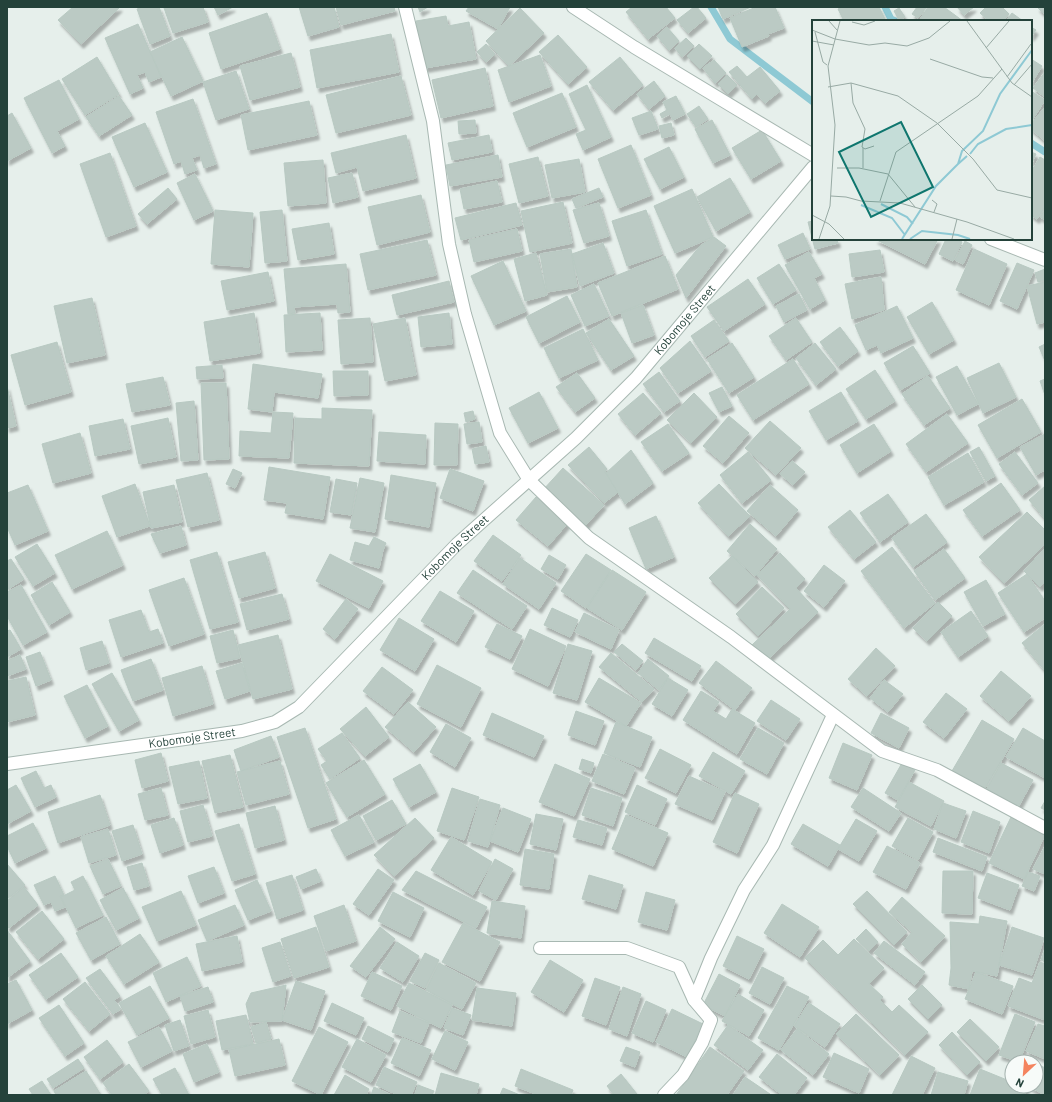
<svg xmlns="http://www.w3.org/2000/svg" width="1052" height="1102" font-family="Barlow,sans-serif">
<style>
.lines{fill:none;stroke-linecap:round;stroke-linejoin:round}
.stream{stroke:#8ec9d4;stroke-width:7}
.building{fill:#bbcac4;stroke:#b8c9c2;filter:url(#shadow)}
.minor-casing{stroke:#a8b8b2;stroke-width:14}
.minor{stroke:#fff;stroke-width:12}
.labels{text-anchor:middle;stroke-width:3.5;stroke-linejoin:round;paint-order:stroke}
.street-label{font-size:12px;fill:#24423a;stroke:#f7fbf9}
.inset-river{fill:none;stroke:#8ec9d4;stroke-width:2}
.inset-road{fill:none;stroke:#98aaa4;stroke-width:1}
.view{fill:#0f766e;fill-opacity:0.15;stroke:#0f766e;stroke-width:2}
.inset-edge{fill:none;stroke:#24423a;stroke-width:2}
</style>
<defs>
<filter id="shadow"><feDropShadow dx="2.5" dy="4.5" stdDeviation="1" flood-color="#0004"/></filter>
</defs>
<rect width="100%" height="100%" fill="#e6efeb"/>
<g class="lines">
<g class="stream">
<path d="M711 7 730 39 813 102"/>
<path d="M885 7 891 19 895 21"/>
<path d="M1031 143 1045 152"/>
</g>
</g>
<g class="building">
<path d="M73 7H120L81 44 58 20Z"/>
<path d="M143 7H159L170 36 150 44 137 9Z"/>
<path d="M167 7H203L208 22 173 33 164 8Z"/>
<path d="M214 7H233L218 15Z"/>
<path d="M299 7H334L339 27 308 36Z"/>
<path d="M336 7H394L395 11 341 25Z"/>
<path d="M418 7H428L420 12Z"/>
<path d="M469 7H510L498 29 466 11Z"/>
<path d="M632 7H666L675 18 648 39 626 12Z"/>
<path d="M694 7H697L706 18 688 33 677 20Z"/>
<path d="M718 7H751L723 19Z"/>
<path d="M756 7H775L784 28 768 34 769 36 742 47 730 18Z"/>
<path d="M842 7H879L886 21H844L838 9Z"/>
<path d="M917 7H927L918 18 912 14Z"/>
<path d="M928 7H944L963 21H919Z"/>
<path d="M957 7H974L964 15Z"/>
<path d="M986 7H1002L1009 14 1003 21H989L980 13Z"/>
<path d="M1037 7H1045V12L1043 13Z"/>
<path d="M520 8 544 33 509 66 486 41Z"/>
<path d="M899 8 905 17 899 20 894 11Z"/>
<path d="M267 13 280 49 221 69 209 33Z"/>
<path d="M1012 13 1023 21H1006Z"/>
<path d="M446 16 448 26 469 22 476 59 425 68 416 21Z"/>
<path d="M138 24 161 77 149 82 145 72 137 75 143 88 130 94 105 38Z"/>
<path d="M667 27 679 41 669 50 657 36Z"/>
<path d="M1031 27 1036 30 1031 37Z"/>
<path d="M391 34 399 72 317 88 310 50Z"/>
<path d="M558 35 587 67 568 84 539 52Z"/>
<path d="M182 37 203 81 171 96 150 52Z"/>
<path d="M686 38 694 46 682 57 675 48Z"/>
<path d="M486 44 495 54 486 62 477 52Z"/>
<path d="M699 44 712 56 700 69 687 56Z"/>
<path d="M291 53 300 87 250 100 240 66Z"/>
<path d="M540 55 551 86 509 102 498 70Z"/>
<path d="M97 57 119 94 85 115 62 79Z"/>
<path d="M620 57 643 85 613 110 589 82Z"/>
<path d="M1031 59 1042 66 1031 84Z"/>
<path d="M714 60 726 73 715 83 703 68Z"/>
<path d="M737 66 747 77 760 67 780 91 765 103 757 94 752 99 729 72Z"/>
<path d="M485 68 493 106 441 118 432 80Z"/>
<path d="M236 71 249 109 216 120 203 82Z"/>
<path d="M1045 72V97L1033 88Z"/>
<path d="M727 75 737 85 728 94 718 84Z"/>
<path d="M401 76 411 115 336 133 326 95Z"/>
<path d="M59 80 79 119 57 131 65 146 52 153 24 98Z"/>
<path d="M654 81 665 96 649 109 637 94Z"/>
<path d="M587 85 611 137 583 150 576 134 586 130 569 94Z"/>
<path d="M1031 91 1045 100 1031 122Z"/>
<path d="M562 93 576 127 527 147 513 113Z"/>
<path d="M119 96 132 115 99 136 86 117Z"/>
<path d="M676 96 685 114 673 120 670 114 662 118 660 114 667 110 663 102Z"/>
<path d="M193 99 216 164 204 168 200 155 192 158 197 170 185 174 181 161 174 164 156 112Z"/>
<path d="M309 101 317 135 248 150 241 115Z"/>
<path d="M699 106 708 119 696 127 687 114Z"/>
<path d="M1045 107V141L1031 129V124Z"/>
<path d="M651 111 658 129 639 135 632 118Z"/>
<path d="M12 113 31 148 7 161V116Z"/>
<path d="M475 120 476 133 459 134 458 121Z"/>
<path d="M712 120 730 155 713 163 695 129Z"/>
<path d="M145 123 167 172 134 187 112 137Z"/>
<path d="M671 123 674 135 662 138 659 126Z"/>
<path d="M762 130 781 161 751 179 732 148Z"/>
<path d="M406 135 416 178 363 191 357 167 336 173 331 153Z"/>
<path d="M489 135 492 152 452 160 448 143Z"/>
<path d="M631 145 651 195 618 208 598 159Z"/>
<path d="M669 147 684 177 660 189 644 159Z"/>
<path d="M1031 152 1036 154 1031 165Z"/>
<path d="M110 153 136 226 106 237 80 164Z"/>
<path d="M498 155 502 177 450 186 446 165Z"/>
<path d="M538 157 548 196 519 203 509 164Z"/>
<path d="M1040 157 1045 160V207L1037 219 1031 215V172Z"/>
<path d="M579 159 585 192 552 198 545 165Z"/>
<path d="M323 160 326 203 288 206 284 163Z"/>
<path d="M352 173 358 197 333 203 328 178Z"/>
<path d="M195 174 213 211 194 220 177 183Z"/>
<path d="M730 178 750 212 716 231 697 197Z"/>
<path d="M497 181 502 202 464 209 460 189Z"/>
<path d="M168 188 177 199 147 224 138 214Z"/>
<path d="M599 188 603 197 576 208 572 199Z"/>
<path d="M692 189 713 237 675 253 654 206Z"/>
<path d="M421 195 430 232 377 245 368 207Z"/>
<path d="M563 202 572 243 530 252 521 211Z"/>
<path d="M516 203 522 225 461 240 455 218Z"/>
<path d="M599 203 609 236 584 243 573 210Z"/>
<path d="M215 210 253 213 249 267 211 264Z"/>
<path d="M282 210 287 261 265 263 260 212Z"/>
<path d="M646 210 662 254 627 266 612 221Z"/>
<path d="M1045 210V220L1040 217Z"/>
<path d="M813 221V239H837L838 243 815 249 808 222Z"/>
<path d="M329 223 334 254 298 260 292 229Z"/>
<path d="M517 229 522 251 474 262 469 240Z"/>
<path d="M803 233 810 249 785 259 778 245Z"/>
<path d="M714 237 726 246 686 298 676 275 700 246Z"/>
<path d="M875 239H938L925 264Z"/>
<path d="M946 239H956L962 242 953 261 939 254Z"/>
<path d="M427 240 436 275 368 290 360 254Z"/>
<path d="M965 241 972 245 963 264 955 260Z"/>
<path d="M603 243 614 273 580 286 572 254Z"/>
<path d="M571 249 577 287 547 292 540 254Z"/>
<path d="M974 249 1007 264 989 305 956 290Z"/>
<path d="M880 250 884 272 852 277 849 254Z"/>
<path d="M809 252 822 274 814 278 825 300 810 309 785 265Z"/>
<path d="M536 253 547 295 525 301 514 259Z"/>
<path d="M665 256 678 289 612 316 598 283Z"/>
<path d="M503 261 526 311 494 325 471 276Z"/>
<path d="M1017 263 1034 270 1017 309 1000 301Z"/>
<path d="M346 264 350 312 338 313 337 304 294 307 295 313 288 314 284 269Z"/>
<path d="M779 264 796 290 773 304 757 278Z"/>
<path d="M1045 269V280L1038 282 1035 273Z"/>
<path d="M268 272 274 301 227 310 221 281Z"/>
<path d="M881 277 884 310 852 319 845 284Z"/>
<path d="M748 279 765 304 724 331 707 307Z"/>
<path d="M449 281 454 302 397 315 392 295Z"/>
<path d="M1045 282V322L1037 324 1027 286Z"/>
<path d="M594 284 609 316 585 326 571 295Z"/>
<path d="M799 294 807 310 784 322 776 306Z"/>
<path d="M567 296 580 322 539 343 526 317Z"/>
<path d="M92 298 105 355 67 363 54 306Z"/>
<path d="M932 302 954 340 929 354 907 317Z"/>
<path d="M643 305 654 335 632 343 621 313Z"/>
<path d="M897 306 913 338 881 353 877 345 866 350 855 325Z"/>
<path d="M254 313 260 353 210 361 204 322Z"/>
<path d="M320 313 322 350 286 352 284 315Z"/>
<path d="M449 313 452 344 421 347 418 317Z"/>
<path d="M370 318 373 362 341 364 338 320Z"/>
<path d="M405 318 416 375 385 381 373 324Z"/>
<path d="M796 318 812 342 786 360 769 336Z"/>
<path d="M609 319 634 356 611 370 586 333Z"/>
<path d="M714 320 729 341 705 357 691 336Z"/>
<path d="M840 327 858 351 838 366 820 342Z"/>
<path d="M583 329 598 360 559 378 544 348Z"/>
<path d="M690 341 711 371 678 393 660 368Z"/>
<path d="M57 342 71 392 25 405 11 355Z"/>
<path d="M732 343 754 377 729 393 707 359Z"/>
<path d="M815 343 836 369 816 385 796 358Z"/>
<path d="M1045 344V361L1039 347Z"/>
<path d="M913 346 930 373 900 390 884 363Z"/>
<path d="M793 359 809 384 753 420 737 395Z"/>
<path d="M999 363 1016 397 983 413 967 378Z"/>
<path d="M253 364 322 374 318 398 274 392 272 412 248 409Z"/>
<path d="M222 365 223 378 197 379 196 367Z"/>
<path d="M957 366 978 404 957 415 936 377Z"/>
<path d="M875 370 895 401 866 419 846 389Z"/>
<path d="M333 371H368V395L334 396Z"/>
<path d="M659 372 680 401 664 412 643 384Z"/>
<path d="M577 373 595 398 575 412 556 387Z"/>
<path d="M928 376 950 408 924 425 902 394Z"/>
<path d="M163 377 170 405 132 412 126 384Z"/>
<path d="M1045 379V395L1040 381Z"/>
<path d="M201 383H226L229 459 204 460Z"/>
<path d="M7 386 16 426 7 428Z"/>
<path d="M722 387 732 406 719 412 709 393Z"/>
<path d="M539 392 558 428 528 443 509 408Z"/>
<path d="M841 392 858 421 826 440 809 411Z"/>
<path d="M643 393 661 413 635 435 618 414Z"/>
<path d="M694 393 717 417 691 443 667 420Z"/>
<path d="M1022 399 1041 432 997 458 978 425Z"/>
<path d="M194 401 198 460 181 461 176 403Z"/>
<path d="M322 408 372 410 369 466 294 463 295 418 322 419Z"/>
<path d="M473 411 475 419 466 422 464 413Z"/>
<path d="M273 412 293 413 289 458 239 456 240 431 271 433Z"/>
<path d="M947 414 968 443 926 472 906 444Z"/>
<path d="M729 416 749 433 723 463 703 446Z"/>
<path d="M168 418 176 457 139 464 131 426Z"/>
<path d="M123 419 130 449 95 456 89 426Z"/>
<path d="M770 421 801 448 776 475 745 448Z"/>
<path d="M479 422 482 442 467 444 464 424Z"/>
<path d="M435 423 458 424 457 465H434Z"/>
<path d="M668 424 689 453 662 471 641 442Z"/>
<path d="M874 424 891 451 857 473 840 445Z"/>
<path d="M379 432 426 435 425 464 377 461Z"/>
<path d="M80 433 91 473 53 483 42 444Z"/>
<path d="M1045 434V470L1036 475 1020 447Z"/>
<path d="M486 446 489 462 475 464 472 449Z"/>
<path d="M589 447 607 469 605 472 618 492 604 503 568 465Z"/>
<path d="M979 447 995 476 986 481 970 452Z"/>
<path d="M631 450 653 483 625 504 606 473Z"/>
<path d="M748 452 771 480 742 503 720 475Z"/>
<path d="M1015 452 1038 483 1022 495 999 464Z"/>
<path d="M968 453 984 482 944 505 928 477Z"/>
<path d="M792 461 805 472 793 485 780 474Z"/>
<path d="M269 467 330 477 323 519 285 513 287 503 264 500Z"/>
<path d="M563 468 604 505 584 527 543 490Z"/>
<path d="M233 469 242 473 235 488 226 484Z"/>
<path d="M450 469 484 481 473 511 440 498Z"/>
<path d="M207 473 219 520 188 527 176 480Z"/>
<path d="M391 475 436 483 429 527 385 519Z"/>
<path d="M360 478 384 483 375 532 350 528Z"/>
<path d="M336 479 357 483 351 515 330 512Z"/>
<path d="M1001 483 1020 510 982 536 963 510Z"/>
<path d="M135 484 150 526 117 537 102 496Z"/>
<path d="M719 484 750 516 728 536 698 503Z"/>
<path d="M28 485 48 531 15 545 7 527V493Z"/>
<path d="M174 485 182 522 151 528 143 492Z"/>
<path d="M770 485 798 510 776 536 747 511Z"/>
<path d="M1045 486V519L1029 500Z"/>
<path d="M888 494 908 522 880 542 860 513Z"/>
<path d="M536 497 568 523 548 546 516 520Z"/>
<path d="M850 510 876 542 854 559 828 527Z"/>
<path d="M1027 512 1045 530V544L1004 583 979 557Z"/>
<path d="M926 514 947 542 913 567 892 538Z"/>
<path d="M656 516 674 557 646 569 629 528Z"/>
<path d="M750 524 777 549 755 576 727 551Z"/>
<path d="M181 526 186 545 160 553 151 534Z"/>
<path d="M107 531 123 565 72 589 55 555Z"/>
<path d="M493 535 521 555 502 581 474 561Z"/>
<path d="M374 537 386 543 383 550 379 568 350 560 355 542 369 546Z"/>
<path d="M37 544 55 573 33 586 15 557Z"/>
<path d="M892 547 935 603 904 628 861 571Z"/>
<path d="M1045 548V582L1040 587 1024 571Z"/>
<path d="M944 549 965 578 935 600 914 571Z"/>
<path d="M217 552 238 622 210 629 190 560Z"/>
<path d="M265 552 275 588 239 598 228 562Z"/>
<path d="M780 553 805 579 796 588 818 612 767 660 752 645 790 609 757 575Z"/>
<path d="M330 554 383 581 369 608 316 581Z"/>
<path d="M586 554 611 570 586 608 561 591Z"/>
<path d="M549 555 566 565 558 579 541 569Z"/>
<path d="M732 556 758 582 735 604 709 578Z"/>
<path d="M520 558 556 583 539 609 503 584Z"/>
<path d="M11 559 24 579 7 590V561Z"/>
<path d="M824 565 845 581 824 607 804 591Z"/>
<path d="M473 570 527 606 512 629 457 593Z"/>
<path d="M612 570 646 592 622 630 587 608Z"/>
<path d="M1027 574 1045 601V618L1024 632 998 593Z"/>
<path d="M184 578 204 634 169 646 149 590Z"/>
<path d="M986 580 1005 614 983 626 964 592Z"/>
<path d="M52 582 70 612 49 625 31 595Z"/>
<path d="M21 585 47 632 23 645 7 616V592Z"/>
<path d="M762 587 784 608 758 636 736 614Z"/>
<path d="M440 591 474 611 456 642 421 621Z"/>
<path d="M282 594 289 619 247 630 240 604Z"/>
<path d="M346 599 358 609 335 639 323 629Z"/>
<path d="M938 602 952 616 927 641 913 628Z"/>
<path d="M552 608 578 620 570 637 544 625Z"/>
<path d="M141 610 149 632 158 629 163 643 121 657 109 620Z"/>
<path d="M971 611 988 636 958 657 941 632Z"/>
<path d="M584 613 619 630 611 649 575 632Z"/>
<path d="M399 618 434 639 415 671 380 650Z"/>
<path d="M497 624 522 636 510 659 485 647Z"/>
<path d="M1045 624V671L1022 643Z"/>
<path d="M530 629 566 646 548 686 512 669Z"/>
<path d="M10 630 21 649 7 657V631Z"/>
<path d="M233 630 240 658 217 663 210 636Z"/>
<path d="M278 635 292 689 253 699 238 645Z"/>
<path d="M654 638 701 666 692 681 645 653Z"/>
<path d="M102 641 109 663 86 670 80 648Z"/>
<path d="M568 644 592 651 577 700 553 693Z"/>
<path d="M622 644 643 661 636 670 614 652Z"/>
<path d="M876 648 895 666 867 696 848 679Z"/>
<path d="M40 652 51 680 36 686 26 657Z"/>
<path d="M611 653 654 689 642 702 599 667Z"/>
<path d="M20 655 26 669 7 676V661Z"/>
<path d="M151 659 163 690 133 701 121 670Z"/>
<path d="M648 659 669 676 659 690 638 673Z"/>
<path d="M716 661 752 688 735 710 699 683Z"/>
<path d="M242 663 250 691 225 699 216 671Z"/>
<path d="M437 665 481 688 461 727 417 704Z"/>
<path d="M202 666 213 704 173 716 162 678Z"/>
<path d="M382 667 413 690 394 714 363 691Z"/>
<path d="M1001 671 1031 696 1009 721 980 696Z"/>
<path d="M112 673 139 720 119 731 92 684Z"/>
<path d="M26 677 35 715 7 722V681Z"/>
<path d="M599 678 641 703 626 726 585 702Z"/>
<path d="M668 678 688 690 672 716 652 704Z"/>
<path d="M884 680 903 694 888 712 870 698Z"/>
<path d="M87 685 108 726 85 738 64 696Z"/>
<path d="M701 691 719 702 713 711 726 719 732 709 755 723 737 754 683 720Z"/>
<path d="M946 693 967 709 944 738 923 722Z"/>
<path d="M771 700 800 719 786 740 757 721Z"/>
<path d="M408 702 436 727 414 752 385 727Z"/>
<path d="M366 707 389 737 365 756 340 729Z"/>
<path d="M576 711 604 721 595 745 568 735Z"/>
<path d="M492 713 544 736 534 757 483 735Z"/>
<path d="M881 713 909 728 899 748 871 733Z"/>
<path d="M982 720 1014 739 984 790 952 771Z"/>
<path d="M616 722 652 737 640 767 604 753Z"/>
<path d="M446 724 471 738 455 767 430 752Z"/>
<path d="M305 728 336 819 308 828 277 737Z"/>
<path d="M758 728 784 743 767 774 740 759Z"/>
<path d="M1023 728 1045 741V778L1006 757Z"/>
<path d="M342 733 360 758 330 779 321 765 327 761 318 749Z"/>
<path d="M271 736 279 757 241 771 234 750Z"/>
<path d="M843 743 872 755 857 790 829 778Z"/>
<path d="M660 749 691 765 676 793 645 778Z"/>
<path d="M713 752 745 771 731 794 699 776Z"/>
<path d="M161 753 168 781 142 788 135 760Z"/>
<path d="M603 754 635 768 624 794 592 781Z"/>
<path d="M230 755 243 807 215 813 202 761Z"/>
<path d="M582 759 594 763 591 773 579 769Z"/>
<path d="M364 760 385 794 347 817 326 783Z"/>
<path d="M199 761 207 798 178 804 169 767Z"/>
<path d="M280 761 289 794 246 805 237 772Z"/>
<path d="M902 763 915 770 898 800 885 793Z"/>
<path d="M1001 763 1033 780 1016 811 984 794Z"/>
<path d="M420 764 436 792 409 807 393 779Z"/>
<path d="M555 764 590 779 574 816 539 802Z"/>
<path d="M36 771 44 788 51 785 56 797 35 807 21 778Z"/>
<path d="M689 776 725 792 712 820 675 804Z"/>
<path d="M909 782 944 801 931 826 895 807Z"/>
<path d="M16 785 31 811 7 824V790Z"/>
<path d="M637 785 667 799 655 825 625 812Z"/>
<path d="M161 788 168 815 145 820 138 794Z"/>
<path d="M452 788 479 797 464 840 437 831Z"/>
<path d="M591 788 622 798 613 826 582 815Z"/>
<path d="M863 788 901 813 889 831 851 807Z"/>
<path d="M735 793 759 804 737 853 713 842Z"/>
<path d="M100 795 110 825 58 843 48 812Z"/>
<path d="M480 799 500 805 488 847 468 841Z"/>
<path d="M392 800 406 824 376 840 363 816Z"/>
<path d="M1045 801V810L1041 808Z"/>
<path d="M943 803 966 811 956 838 934 829Z"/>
<path d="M203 805 212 836 188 842 180 811Z"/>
<path d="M275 806 284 840 255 848 246 813Z"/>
<path d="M503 808 531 819 518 852 490 841Z"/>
<path d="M973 811 1000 822 989 853 961 842Z"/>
<path d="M536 814 563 819 556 850 530 844Z"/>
<path d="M359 815 374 842 345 856 331 830Z"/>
<path d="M626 815 668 833 653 866 612 849Z"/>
<path d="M1012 815 1045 831V835L1024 879 989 863Z"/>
<path d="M174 818 183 845 160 853 151 825Z"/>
<path d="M415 818 434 838 394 876 374 855Z"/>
<path d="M908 818 933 832 918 860 892 846Z"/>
<path d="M856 819 877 831 859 861 838 849Z"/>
<path d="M578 820 607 828 602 845 573 837Z"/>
<path d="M33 823 46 848 15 863 7 846V836Z"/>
<path d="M239 824 255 874 232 881 215 831Z"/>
<path d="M803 824 840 845 828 866 791 844Z"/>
<path d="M133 825 142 854 122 861 112 831Z"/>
<path d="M108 829 116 855 89 863 81 837Z"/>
<path d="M451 837 492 862 473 895 431 870Z"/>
<path d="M938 838 987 857 982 871 933 852Z"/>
<path d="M887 846 920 863 906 889 873 872Z"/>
<path d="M1045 846V874L1033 869Z"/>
<path d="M525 849 554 854 549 889 520 885Z"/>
<path d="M108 859 121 886 103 894 90 866Z"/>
<path d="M495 859 513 869 496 900 479 891Z"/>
<path d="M142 863 149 886 134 890 127 867Z"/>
<path d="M7 864 25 885 7 899Z"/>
<path d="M214 867 224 893 198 903 188 876Z"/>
<path d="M316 869 321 881 301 889 296 877Z"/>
<path d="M378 869 394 880 369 915 353 904Z"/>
<path d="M416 871 487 907 476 928 402 890Z"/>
<path d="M943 871H973L972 914 942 913Z"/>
<path d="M1028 872 1040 876 1034 891 1022 886Z"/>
<path d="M987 873 1019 885 1010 910 978 898Z"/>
<path d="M292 875 303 910 277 919 266 883Z"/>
<path d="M589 875 623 885 616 909 582 899Z"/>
<path d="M55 876 64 895 60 896 65 907 55 911 51 902 44 905 34 885Z"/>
<path d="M83 876 103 915 76 928 61 897 75 890 71 882Z"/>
<path d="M257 880 271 911 248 920 235 890Z"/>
<path d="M24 887 38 905 9 928 7 926V901Z"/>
<path d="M123 888 139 918 116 930 100 900Z"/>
<path d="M181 891 196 925 157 941 142 907Z"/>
<path d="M867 891 907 932 894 945 853 904Z"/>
<path d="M393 892 424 908 410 937 378 921Z"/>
<path d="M646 892 675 900 667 930 638 922Z"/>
<path d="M902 897 945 936 921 962 902 944 912 932 889 912Z"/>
<path d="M492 901 525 906 521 938 487 933Z"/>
<path d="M782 904 819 927 800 957 764 933Z"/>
<path d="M235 905 244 925 207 941 198 920Z"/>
<path d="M344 905 356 941 326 951 314 916Z"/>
<path d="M42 911 64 939 38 959 16 932Z"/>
<path d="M980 916 1007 921 997 976 972 971 969 989 949 985 951 968 950 922 979 924Z"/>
<path d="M106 917 120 944 91 960 76 933Z"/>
<path d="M463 923 500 942 480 981 442 962Z"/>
<path d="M316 927 329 967 294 978 281 939Z"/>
<path d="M380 927 395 939 366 977 350 966Z"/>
<path d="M1012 927 1044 938 1032 975 999 965Z"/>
<path d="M866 929 878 942 869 951 856 939Z"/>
<path d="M7 930 30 961 7 978Z"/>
<path d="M140 934 159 962 124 984 106 956Z"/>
<path d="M237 936 242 962 202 971 196 944Z"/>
<path d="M737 936 764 949 749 979 723 966Z"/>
<path d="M854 939 884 968 869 984 883 997 880 1000 892 1012 899 1005 928 1032 905 1055 805 958 823 940 838 955Z"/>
<path d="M884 941 925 972 915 985 874 953Z"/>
<path d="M280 942 291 976 273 982 262 948Z"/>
<path d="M397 942 419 956 403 982 380 968Z"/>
<path d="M1045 949V962L1041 960Z"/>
<path d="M61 953 78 977 46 999 29 975Z"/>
<path d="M425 953 439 960 425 988 410 981Z"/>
<path d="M187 957 201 986 166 1002 153 973Z"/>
<path d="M550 960 583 980 564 1012 531 992Z"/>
<path d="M1040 962 1045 964V1020L1008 1006 1019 978 1032 983Z"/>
<path d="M439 963 476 983 462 1009 426 990Z"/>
<path d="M762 967 784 978 770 1004 749 993Z"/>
<path d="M100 969 120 996 114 1000 121 1009 113 1014 86 978Z"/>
<path d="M372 972 402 986 391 1010 361 996Z"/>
<path d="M976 972 1013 986 1002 1014 965 999Z"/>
<path d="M719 974 740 985 725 1016 703 1005Z"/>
<path d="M595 978 620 987 606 1025 582 1016Z"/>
<path d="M16 980 32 1010 7 1024V984Z"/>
<path d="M296 981 325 991 311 1030 282 1020Z"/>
<path d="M85 982 110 1014 89 1031 63 999Z"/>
<path d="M409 983 452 1005 441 1028 397 1006Z"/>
<path d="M286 985 282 1021 250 1022 246 1004 251 993Z"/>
<path d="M922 985 942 1005 928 1019 908 999Z"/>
<path d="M150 986 169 1018 137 1035 119 1003Z"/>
<path d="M787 986 809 997 779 1050 758 1038Z"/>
<path d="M208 987 213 1002 185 1011 180 996Z"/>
<path d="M623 987 641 994 627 1036 609 1029Z"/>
<path d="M477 988 516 993 512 1026 472 1020Z"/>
<path d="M738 994 764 1010 749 1036 722 1021Z"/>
<path d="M646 1001 666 1010 653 1042 632 1033Z"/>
<path d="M332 1003 364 1018 356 1035 324 1021Z"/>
<path d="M809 1003 840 1024 825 1047 794 1026Z"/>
<path d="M59 1005 84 1043 65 1056 39 1018Z"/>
<path d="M452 1008 471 1015 463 1035 444 1028Z"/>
<path d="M672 1009 703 1024 687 1057 656 1042Z"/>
<path d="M208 1010 215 1037 191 1044 184 1016Z"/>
<path d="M400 1011 429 1023 421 1043 392 1032Z"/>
<path d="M856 1014 899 1055 880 1075 836 1034Z"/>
<path d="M1015 1014 1035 1022 1019 1062 999 1055Z"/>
<path d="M246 1015 253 1044 222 1050 216 1021Z"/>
<path d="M970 1019 999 1047 986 1061 957 1032Z"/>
<path d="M180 1020 189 1046 174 1051 165 1025Z"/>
<path d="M266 1022 271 1039 256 1043 251 1027Z"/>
<path d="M1038 1024 1045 1026V1059L1026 1051Z"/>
<path d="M728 1025 763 1050 748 1070 714 1045Z"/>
<path d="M368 1026 394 1039 388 1052 362 1039Z"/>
<path d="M159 1027 172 1051 141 1067 128 1042Z"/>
<path d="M319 1027 348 1042 321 1095 292 1081Z"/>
<path d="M797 1029 829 1054 813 1075 781 1050Z"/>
<path d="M445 1031 468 1042 455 1070 432 1059Z"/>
<path d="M952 1032 980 1062 967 1075 939 1045Z"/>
<path d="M402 1038 431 1050 419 1076 391 1063Z"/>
<path d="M279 1039 285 1065 235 1076 229 1050Z"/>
<path d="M357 1039 386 1055 371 1082 342 1067Z"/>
<path d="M107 1040 123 1062 100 1079 84 1057Z"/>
<path d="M207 1044 219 1072 194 1082 183 1054Z"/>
<path d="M626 1047 640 1052 635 1067 620 1061Z"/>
<path d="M710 1047 744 1071 727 1095H676Z"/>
<path d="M834 1053 869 1069 859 1093 823 1077Z"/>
<path d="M777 1054 807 1078 794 1095H782L759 1077Z"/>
<path d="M911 1056 935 1068 922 1095H892Z"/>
<path d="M1026 1056 1035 1062H1023Z"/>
<path d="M78 1059 84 1068 53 1088 47 1079Z"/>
<path d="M1036 1063 1045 1068V1095L1028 1086H1036Z"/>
<path d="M129 1064 149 1091 143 1095H112L103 1083Z"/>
<path d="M384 1067 417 1082 411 1095H398L376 1085Z"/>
<path d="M175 1068 189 1095H162L153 1079Z"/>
<path d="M521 1069 573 1090 571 1095H538L515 1086Z"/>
<path d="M980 1069 1012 1082V1086H1022L1027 1088 1024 1095H970Z"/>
<path d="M86 1071 101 1095H56L54 1091Z"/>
<path d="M938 1072 968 1081 964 1095H931Z"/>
<path d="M441 1073 479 1084 476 1095H435Z"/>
<path d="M621 1074 637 1094 636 1095H614L607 1086Z"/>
<path d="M345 1075 369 1089 366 1095H334Z"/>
<path d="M745 1077 770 1094 769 1095H733Z"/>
<path d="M42 1081 51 1095H33L29 1089Z"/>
<path d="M418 1085 434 1091 432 1095H415Z"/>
<path d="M374 1087 391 1095H392H371Z"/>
<path d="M503 1088 520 1095H500Z"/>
</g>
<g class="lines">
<defs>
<g id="minor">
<path d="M405 7 433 121 449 244 465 314 500 433 529 480 589 538 731 637 882 751 937 770 1045 828"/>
<path d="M573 7 634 47 813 155"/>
<path d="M991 239 1045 260"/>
<path id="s1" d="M7 764 242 731 275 722 299 707 457 544 576 438 636 378 813 167"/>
<path d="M540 948H627L679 967 694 1000 711 1020 702 1043 683 1075 664 1095"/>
<path d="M694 1000 711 958 744 890 773 845 833 715"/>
</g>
</defs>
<use href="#minor" class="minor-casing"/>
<use href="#minor" class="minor"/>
</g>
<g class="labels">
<g class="street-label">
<text dy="4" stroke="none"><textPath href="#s1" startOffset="847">Kobomoje Street</textPath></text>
<text dy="4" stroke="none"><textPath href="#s1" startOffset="523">Kobomoje Street</textPath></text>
<text dy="4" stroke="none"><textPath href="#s1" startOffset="187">Kobomoje Street</textPath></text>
</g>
</g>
<g transform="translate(812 20)">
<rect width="220" height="220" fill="#e6efeb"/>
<path class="inset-river" d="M158 134 166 124 194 109 220 105M146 144 155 136M69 184 95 197 101 204M49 185 80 198 93 215M90 219 124 166 146 144 150 131 171 111 188 74 220 30M98 219 110 211 146 215 158 219"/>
<path class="inset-road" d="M17 1 25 10M155 1 200 63 220 77M40 2 52 5 63 1M0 10 23 19 57 25 73 23 95 26 117 18 138 1M3 12 11 42 15 45M0 21 22 25M174 28 197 1M118 39 170 57 181 58M195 57 219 24M39 63 41 83 53 109 50 127 53 129 62 126M202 65 220 44M16 67 39 63 86 76 125 103 161 139 185 170 220 178M25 148H47L76 154 103 187M51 148V128M19 176 34 177 49 181 88 183 155 202 202 219M120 180 125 184 122 192M68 181 84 132 166 76 190 49M0 195 17 204 32 219M7 219 18 186 23 105 16 46 28 1M140 219 145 199"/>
<path class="view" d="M89 102 121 167 59 197 27 132Z"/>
<rect width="220" height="220" class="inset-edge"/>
</g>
<rect width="1052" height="1102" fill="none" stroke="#24423a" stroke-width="16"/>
<g transform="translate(1024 1074) rotate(206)"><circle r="19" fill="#f7fbf9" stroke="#a3b1ad"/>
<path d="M0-3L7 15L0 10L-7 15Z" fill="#f4845f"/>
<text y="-6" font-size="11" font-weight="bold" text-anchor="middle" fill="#24423a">N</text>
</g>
</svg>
